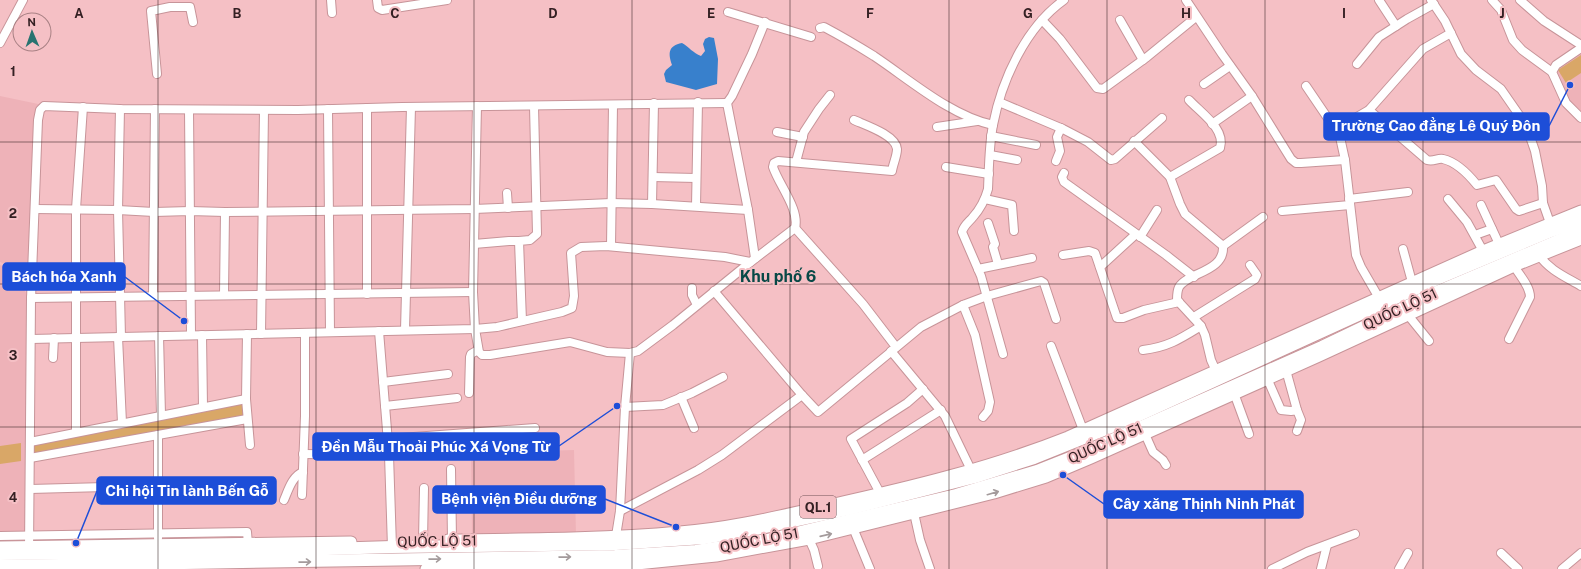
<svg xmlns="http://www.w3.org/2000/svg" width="1581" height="569" font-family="'Public Sans',sans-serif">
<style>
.built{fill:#eeb2b8}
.green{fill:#d9a767}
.water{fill:#3880cc}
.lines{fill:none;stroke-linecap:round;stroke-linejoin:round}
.minor-casing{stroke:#c79499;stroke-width:10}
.major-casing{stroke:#c79499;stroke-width:13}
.highway-casing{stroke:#c79499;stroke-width:14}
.minor{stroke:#fff;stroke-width:8}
.major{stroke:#fff;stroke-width:11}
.highway{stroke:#fff;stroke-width:12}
.oneway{stroke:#a49b9c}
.grid{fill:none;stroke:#342023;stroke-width:1;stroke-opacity:0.55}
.labels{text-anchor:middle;stroke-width:4;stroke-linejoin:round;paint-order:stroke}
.shield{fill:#f5c0c5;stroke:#6e5054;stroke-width:1}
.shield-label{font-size:13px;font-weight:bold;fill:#342023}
.street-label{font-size:14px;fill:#342023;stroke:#f5c0c5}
.quarter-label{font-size:16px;font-weight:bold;fill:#084947;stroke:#f5c0c5}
.grid-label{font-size:13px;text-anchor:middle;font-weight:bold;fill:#342023;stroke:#f5c0c5;stroke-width:4;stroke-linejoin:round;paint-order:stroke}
.leader{fill:none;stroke:#1d4ed8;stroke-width:1.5}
.callout-dot{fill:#1d4ed8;stroke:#f5c0c5;stroke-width:1.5}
.callout{fill:#1d4ed8;stroke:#1d4ed8;stroke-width:1.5}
.callout-label{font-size:15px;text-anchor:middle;font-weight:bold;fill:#fff}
</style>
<rect width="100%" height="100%" fill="#f5c0c5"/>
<g class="built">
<path d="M1581 51V115L1568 101 1555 70Z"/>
<path d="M0 96 43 105 29 294 13 267 0 262Z"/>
<path d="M0 265 13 271 29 298 27 543H0Z"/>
<path d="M574 450 576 534 472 536 471 453Z"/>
</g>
<g class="green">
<path d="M1581 55V73L1566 83 1558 70Z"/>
<path d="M244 402 245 417 32 456V443Z"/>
<path d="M21 443V461L0 464V446Z"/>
</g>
<path class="water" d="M709 37 714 38 718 59 717 84 696 90 666 82 664 74 666 70 672 65C668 53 668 46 682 43 689 47 693 53 701 56L705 51 703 44 705 39Z"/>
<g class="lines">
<defs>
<g id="minor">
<path d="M331 0 332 13"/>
<path d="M377 0 378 8 382 10 447 0"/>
<path d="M1186 0 1222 54 1252 96 1291 159 1296 163H1301L1345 160"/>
<path d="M1379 0 1396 26"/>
<path d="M1431 0 1445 21 1461 54 1476 70 1501 89 1526 125 1535 151 1542 186 1543 203 1550 223"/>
<path d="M1492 0 1501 10 1513 40 1522 50 1552 72"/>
<path d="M1520 0 1544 21 1581 45"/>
<path d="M728 12 811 37"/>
<path d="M1042 20 1060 39 1097 88 1103 89 1147 57 1196 17"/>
<path d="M1120 20 1143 60"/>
<path d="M820 28 824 27C841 36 858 46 874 56 910 80 951 116 993 125"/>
<path d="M0 43 23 0"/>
<path d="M1581 48 1556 65 1552 72 1566 103 1581 118"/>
<path d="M1357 64 1379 37 1407 19 1434 4"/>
<path d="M157 74 151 11 170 7H190L193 22"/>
<path d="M1204 84 1230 66"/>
<path d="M1306 86 1327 117 1338 128 1345 160 1356 255 1361 267 1379 298"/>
<path d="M999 102 1063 129 1088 142 1111 160 1115 159 1162 118"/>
<path d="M477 106 473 292 475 329 479 352 482 355H490L570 342 607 352 630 353 638 351 673 325 748 264 795 228C800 210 779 185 773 167L774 163 778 161 892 171C893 164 897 156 897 149 896 135 865 125 854 120"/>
<path d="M367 108V294"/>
<path d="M120 109 118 210 121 337"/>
<path d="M328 109 330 332"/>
<path d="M189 110 191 335"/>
<path d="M1369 110 1427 160C1434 162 1437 158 1443 159 1456 162 1469 175 1477 185L1496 180 1516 209 1519 211 1543 203"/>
<path d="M1212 124 1252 96"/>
<path d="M937 127 977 121"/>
<path d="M1338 128 1369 110 1423 49 1451 33"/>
<path d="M777 132 803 137"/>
<path d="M991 136 1036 145"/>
<path d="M1134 141 1170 177 1180 204 1185 214 1223 246C1225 272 1188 272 1179 287 1177 291 1177 296 1177 300L1201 326 1205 335 1211 360 1216 371 1215 374"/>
<path d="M990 155 1017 160"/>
<path d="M1056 161 1060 151 1057 137 1061 128"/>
<path d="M796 162 804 132 819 109 830 95"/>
<path d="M946 167 989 174"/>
<path d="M1064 173 1062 177 1064 182 1166 255 1194 277"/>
<path d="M653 177 696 178"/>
<path d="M1170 177 1220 148C1226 129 1201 113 1189 100"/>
<path d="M507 193 508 208"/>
<path d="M985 199 1012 205 1014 231"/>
<path d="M1349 199 1408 192"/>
<path d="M1448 199 1467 222 1483 251"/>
<path d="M652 204 654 103"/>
<path d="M1481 205 1499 244"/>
<path d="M696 206 698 102"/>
<path d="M35 209 118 210 154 212 190 211 225 212 474 209 611 203 652 204 748 210"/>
<path d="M1282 211 1350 205"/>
<path d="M988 223 995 244 993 247 998 264"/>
<path d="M795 228 863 304 896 347"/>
<path d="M1475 235 1492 229"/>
<path d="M1140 237 1157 210"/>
<path d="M474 244 509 241H519"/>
<path d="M611 246 613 105"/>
<path d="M1223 246 1263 217"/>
<path d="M1403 249 1412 282"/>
<path d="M1063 255 1089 251 1095 253 1117 318H1123L1144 310 1179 302"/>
<path d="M1539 255C1549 270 1566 277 1581 286"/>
<path d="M755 258 748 210 727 103 732 96 752 54 765 22"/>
<path d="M1100 267 1136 234"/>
<path d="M978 269 1032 258"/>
<path d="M692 288V295L697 305"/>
<path d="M714 291 802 395 818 412 921 327 963 305 987 296 1041 281 1044 283 1056 319"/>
<path d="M224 295 225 212"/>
<path d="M153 296 155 109"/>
<path d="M31 298 473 292"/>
<path d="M963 305 975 335 990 402 988 411 983 417"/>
<path d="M1408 315 1429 341"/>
<path d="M1194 317 1255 279 1257 275 1250 265"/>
<path d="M522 321 519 241 530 240 537 234 534 106"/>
<path d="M405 330 411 107"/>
<path d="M379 331 389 455 392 547"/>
<path d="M247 334 246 399 250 445"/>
<path d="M261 334 264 110"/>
<path d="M202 335 203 407"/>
<path d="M159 336 161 415"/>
<path d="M118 337 122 423"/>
<path d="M31 339 475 329 497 327 562 312 572 308 574 296 571 253 581 247 606 246 725 257 750 262"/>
<path d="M1509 339 1530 297C1530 286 1520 276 1514 266"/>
<path d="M1051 346 1085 435"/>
<path d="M1143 350C1168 347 1180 339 1201 326"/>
<path d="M891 351 945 416 973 474"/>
<path d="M1003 354 981 276 962 232C964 225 969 222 973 217 981 208 985 200 988 189 989 168 989 145 993 125 1002 79 1026 27 1064 0"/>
<path d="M53 358 54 338"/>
<path d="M1286 370 1297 410"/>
<path d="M1267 378 1281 410 1291 411 1297 410 1301 420 1297 431"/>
<path d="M383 382 448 374"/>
<path d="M469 393 470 357 471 354 478 350"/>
<path d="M1234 393 1249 434"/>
<path d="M681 397 694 428"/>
<path d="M385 406 457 398"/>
<path d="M625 407 663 405 692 393 723 377"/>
<path d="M76 432V209L83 107"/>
<path d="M1145 434 1153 452 1163 460 1166 465"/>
<path d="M158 435V538"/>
<path d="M387 439 535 428"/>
<path d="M30 442 246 399"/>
<path d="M303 454 389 455"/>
<path d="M30 458 247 419"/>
<path d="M862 460 941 410"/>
<path d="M451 469 452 540"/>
<path d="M30 489 256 483"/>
<path d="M880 493 851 439 907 403 923 389"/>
<path d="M302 495 305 416V333"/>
<path d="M284 500C288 491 292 476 303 472"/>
<path d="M620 511 698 470 722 455 802 395"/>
<path d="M914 513 920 540 930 569"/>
<path d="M851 523 870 569"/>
<path d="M0 536 247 532 248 544"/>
<path d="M616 536 620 511 625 407 630 353"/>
<path d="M809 539 814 550 818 566"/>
<path d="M423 541 424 488"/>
<path d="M29 551 31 299 38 120 40 110 44 106 120 109 298 110 402 107 727 103"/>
<path d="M1501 553 1518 569"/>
<path d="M1272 569 1307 552 1355 534"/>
<path d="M1321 569 1327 545"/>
<path d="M1399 569 1408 553"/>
<path d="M1562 569 1581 553"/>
</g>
<g id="major">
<path d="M448 540C525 539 603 539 680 532 731 528 780 516 830 505 911 487 990 468 1068 437L1483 251 1581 211"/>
<path d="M0 547 351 542"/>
<path d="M426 569 627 565 716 556 809 539 994 493 1046 477 1091 458 1319 356 1514 266 1581 239"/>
</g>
<g id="highway">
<path d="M0 554 226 552 392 547 616 544 704 538 761 528 849 509 975 477 1034 458 1126 421 1439 278 1551 231 1581 220"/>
<path d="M0 566 615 556 696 551 767 540 956 495 1037 471 1085 452 1322 347 1437 292 1581 231"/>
</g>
</defs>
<use href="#minor" class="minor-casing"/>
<use href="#major" class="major-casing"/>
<use href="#highway" class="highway-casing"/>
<use href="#minor" class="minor"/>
<use href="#major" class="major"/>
<use href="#highway" class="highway"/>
</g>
<defs><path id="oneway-shaft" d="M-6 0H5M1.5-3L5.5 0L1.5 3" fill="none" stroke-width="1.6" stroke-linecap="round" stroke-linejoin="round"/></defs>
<g class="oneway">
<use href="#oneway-shaft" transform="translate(993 493) rotate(-16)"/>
<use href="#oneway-shaft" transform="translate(826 535) rotate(-13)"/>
<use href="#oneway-shaft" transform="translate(565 557) rotate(-1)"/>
<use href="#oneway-shaft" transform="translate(435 559) rotate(-1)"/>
<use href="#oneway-shaft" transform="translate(305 562) rotate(-1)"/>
</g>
<path class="grid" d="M158 0V569M316 0V569M474 0V569M632 0V569M790 0V569M949 0V569M1107 0V569M1265 0V569M1423 0V569M0 142H1581M0 284H1581M0 427H1581"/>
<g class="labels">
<rect class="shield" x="800" y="496" width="36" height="22" rx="3"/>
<g class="shield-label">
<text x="818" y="512">QL.1</text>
</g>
<g class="street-label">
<text transform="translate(1400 309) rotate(-25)" y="5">QUỐC LỘ 51</text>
<text transform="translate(1105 443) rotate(-24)" y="5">QUỐC LỘ 51</text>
<text transform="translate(759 540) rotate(-11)" y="5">QUỐC LỘ 51</text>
<text transform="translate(437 541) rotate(-1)" y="5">QUỐC LỘ 51</text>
</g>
<g class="quarter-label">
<text x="778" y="282">Khu phố 6</text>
</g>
</g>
<g class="grid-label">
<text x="79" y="18">A</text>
<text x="237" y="18">B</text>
<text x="395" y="18">C</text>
<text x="553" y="18">D</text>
<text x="711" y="18">E</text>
<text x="870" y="18">F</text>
<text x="1028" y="18">G</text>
<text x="1186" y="18">H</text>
<text x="1344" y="18">I</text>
<text x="1502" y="18">J</text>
<text x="13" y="76">1</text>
<text x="13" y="218">2</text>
<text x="13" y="360">3</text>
<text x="13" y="502">4</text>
</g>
<path class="leader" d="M1570 85L1549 126M184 321L125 277M617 406L559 446M76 543L97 491M676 527L605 499M1063 475L1104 504"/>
<g class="callout-dot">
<circle cx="1570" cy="85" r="4"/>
<circle cx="184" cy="321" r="4"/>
<circle cx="617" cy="406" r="4"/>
<circle cx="76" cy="543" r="4"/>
<circle cx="676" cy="527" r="4"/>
<circle cx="1063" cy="475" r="4"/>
</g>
<g class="callout">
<rect x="1324" y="113" width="225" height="27" rx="4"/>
<rect x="3" y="263" width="122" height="27" rx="4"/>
<rect x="313" y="433" width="246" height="27" rx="4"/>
<rect x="97" y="477" width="179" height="27" rx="4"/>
<rect x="433" y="486" width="172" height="27" rx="4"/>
<rect x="1104" y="491" width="199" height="27" rx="4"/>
</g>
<g class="callout-label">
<text x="1436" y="131">Trường Cao đẳng Lê Quý Đôn</text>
<text x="64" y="282">Bách hóa Xanh</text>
<text x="436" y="452">Đền Mẫu Thoải Phúc Xá Vọng Từ</text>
<text x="187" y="496">Chi hội Tin lành Bến Gỗ</text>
<text x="519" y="504">Bệnh viện Điều dưỡng</text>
<text x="1204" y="509">Cây xăng Thịnh Ninh Phát</text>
</g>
<g transform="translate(32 32) rotate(358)"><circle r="19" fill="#f5c0c5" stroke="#a88084"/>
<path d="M0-3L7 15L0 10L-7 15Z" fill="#297370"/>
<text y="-6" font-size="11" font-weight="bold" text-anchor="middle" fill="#342023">N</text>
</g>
</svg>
